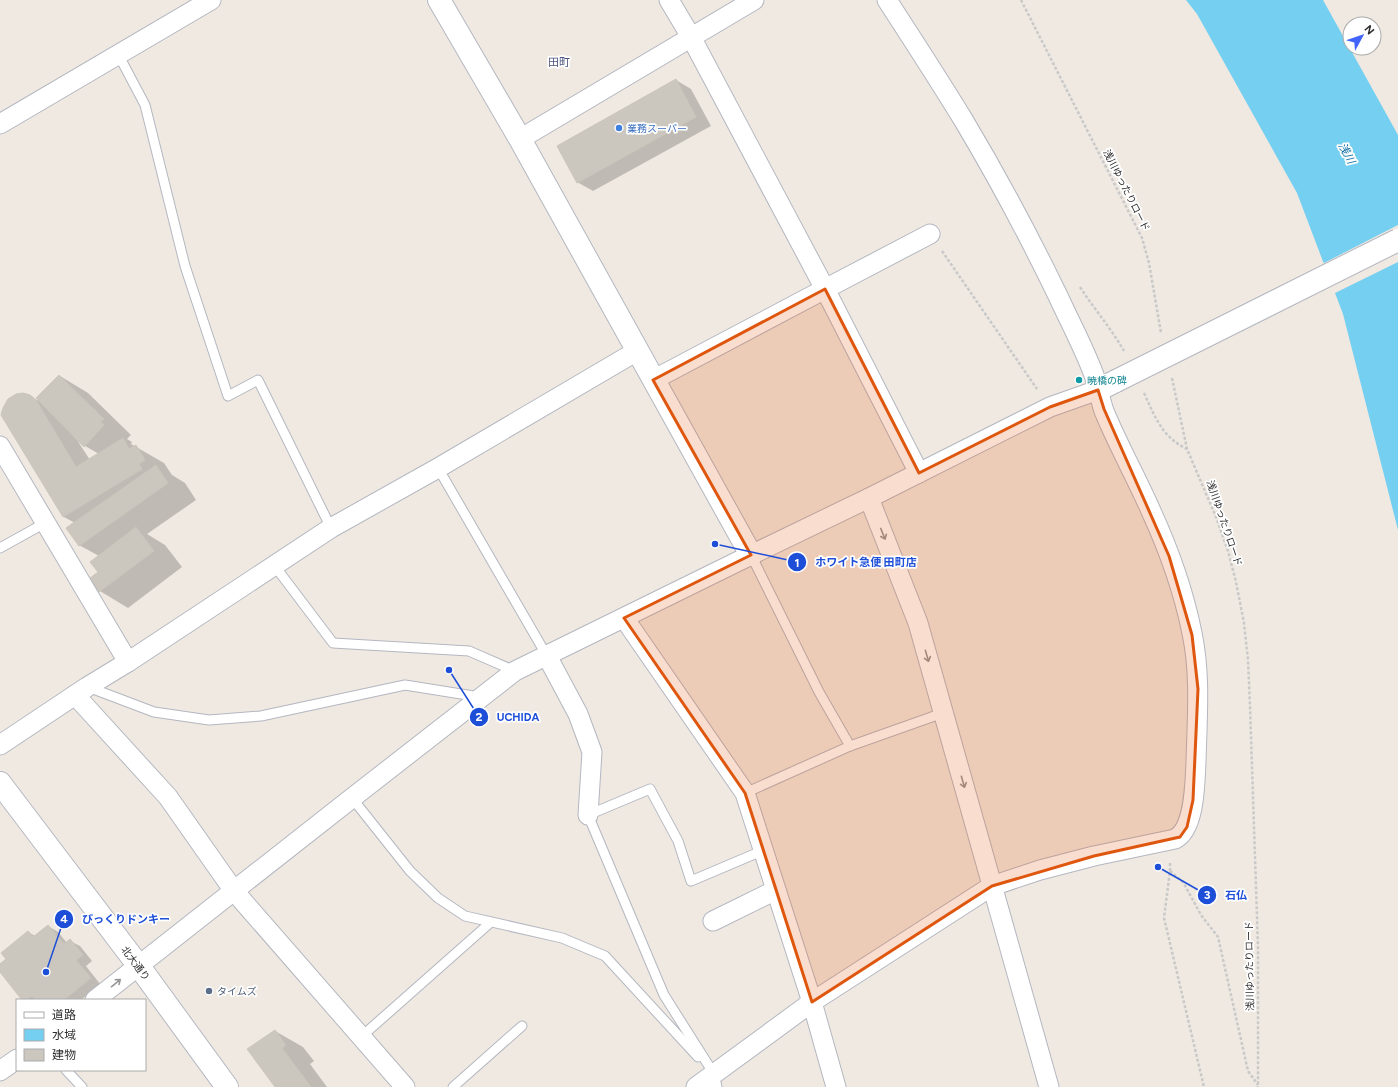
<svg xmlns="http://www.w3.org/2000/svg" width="1398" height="1087" font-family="Figtree,'Noto Sans JP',sans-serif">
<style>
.water{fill:#75cff0}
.pier{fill:#efe9e1}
.shadow{fill:#0003;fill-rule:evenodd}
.building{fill:#cbc7bf;stroke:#cbc5ba}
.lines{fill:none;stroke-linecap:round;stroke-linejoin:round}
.lane-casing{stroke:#b4b7c1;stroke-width:11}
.street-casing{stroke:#b4b7c1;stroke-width:21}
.secondary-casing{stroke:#b4b7c1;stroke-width:24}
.path{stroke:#c9c9c9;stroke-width:2.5;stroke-dasharray:3 2;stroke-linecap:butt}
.lane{stroke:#fff;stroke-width:9}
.street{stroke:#fff;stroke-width:19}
.secondary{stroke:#fff;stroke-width:22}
.secondary-bridge-casing{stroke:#b4b7c1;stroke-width:24;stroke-linecap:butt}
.secondary-bridge{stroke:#fff;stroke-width:22}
.oneway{stroke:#969696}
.marked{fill:#df570e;fill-opacity:0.2;stroke:#df570e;stroke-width:3;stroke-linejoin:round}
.shop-dot{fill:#3f7fe0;stroke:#fff;stroke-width:1.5}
.culture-dot{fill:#0f9aa8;stroke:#fff;stroke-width:1.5}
.service-dot{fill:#5c6f8a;stroke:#fff;stroke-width:1.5}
.labels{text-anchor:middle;stroke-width:3.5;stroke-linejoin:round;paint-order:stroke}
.shop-label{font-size:10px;fill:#366cbe;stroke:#fff;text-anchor:start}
.street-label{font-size:10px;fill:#2e2e2e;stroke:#fff}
.culture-label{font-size:10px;fill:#0d838f;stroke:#fff;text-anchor:start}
.service-label{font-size:10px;fill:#4e5e75;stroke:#fff;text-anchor:start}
.neighbourhood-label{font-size:11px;fill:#4d5680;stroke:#fff}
.water-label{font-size:11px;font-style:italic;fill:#0d6fa3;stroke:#fff}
.leader{fill:none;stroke:#1d4ed8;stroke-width:1.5}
.callout-dot{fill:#1d4ed8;stroke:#fff;stroke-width:1.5}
.mark-label{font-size:12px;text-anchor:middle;font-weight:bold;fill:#fff}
.callout-label{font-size:11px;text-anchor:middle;font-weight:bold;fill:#1d4ed8;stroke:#fff;stroke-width:3.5;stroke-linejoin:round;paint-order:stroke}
</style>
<rect width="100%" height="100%" fill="#efe9e1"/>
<path class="water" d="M1186 0H1323L1398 135V530L1343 314 1297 193 1197 14Z"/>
<path class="pier" d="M1398 225V262L1333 294 1322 264Z"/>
<g class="shadow">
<path d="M676 80 691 89 711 126 593 191 577 182Z"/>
<path d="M60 376 88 393 131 435 127 439 132 442 131 444 164 463 172 475 185 483 196 500 147 534 165 545 182 567 128 608 100 591 99 556 79 545 75 523 64 517 29 396 41 402ZM77 440 85 446 99 454 90 460Z"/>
<path d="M48 926 58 932 67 943 70 941 80 946 92 961 86 966 100 984 81 1000H24L0 971V966L8 959 28 932 35 936Z"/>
<path d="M275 1031 303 1047 314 1061 310 1064 327 1087H276Z"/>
</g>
<g class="building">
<path d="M676 79 696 117 577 183 557 146Z"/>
<path d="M59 375 104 419 100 422 104 425 84 447 36 398Z"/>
<path d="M23 393 30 395 36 400 76 467 123 438 129 449 136 445 145 460 139 464 142 469 63 517 1 415 3 408 8 399 16 394Z"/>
<path d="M156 465 168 483 79 546 66 528Z"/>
<path d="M136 527 154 551 99 592 89 579 98 572 90 562Z"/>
<path d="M48 925 64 944 70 939 83 955 76 960 91 978 64 1000H35L32 996 26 1000H22L0 972V964L6 959 1 953 28 931 33 937Z"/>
<path d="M275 1030 286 1045 282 1048 311 1087H275L247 1049Z"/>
</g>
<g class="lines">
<defs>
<g id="lane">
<path d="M118 54 145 105 185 266 228 396 258 380 331 528"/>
<path d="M438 468 547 656"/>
<path d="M0 548 45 523"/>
<path d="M751 555 819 692 850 746"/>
<path d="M274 565 333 643 469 651 515 671"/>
<path d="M88 687 154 712 209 720 261 716 405 685 480 697"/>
<path d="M745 793 850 746 943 713"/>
<path d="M352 798 410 871 438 898 465 916 562 938 605 956 698 1057"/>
<path d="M361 1037 491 922"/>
<path d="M66 1070 82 1087"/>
<path d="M453 1087 522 1026"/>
<path d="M717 1087 714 1074 664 995 588 815 650 789 678 841 691 881 764 850"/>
</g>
<g id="street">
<path d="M669 0 691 37 825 289 919 473"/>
<path d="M0 124 211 0"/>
<path d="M520 139 754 0"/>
<path d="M653 380 825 289 930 234"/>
<path d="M0 446 128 662"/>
<path d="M869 498 918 623 1049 1087"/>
<path d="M624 618 745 793 812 1002 836 1087"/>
<path d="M547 656 578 714 592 752 588 815"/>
<path d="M75 695 168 797 234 891 405 1087"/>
<path d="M0 745 87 687 128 662 331 528 438 468 637 351"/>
<path d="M713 921 776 890"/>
<path d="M95 1000 352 798 515 671 751 555 869 498 1050 407 1098 390"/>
<path d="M0 1071 17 1059"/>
<path d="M696 1087 812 1002 992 886 1040 870 1094 856 1175 839C1195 829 1195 782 1196 762 1197 719 1201 676 1192 633 1184 593 1168 548 1151 511 1136 477 1118 445 1104 411 1100 399 1098 387 1094 375 1084 348 1070 322 1058 296 1029 236 998 178 964 121 939 80 913 40 887 0"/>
</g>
<g id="secondary">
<path d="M439 0 520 139 751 555"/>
<path d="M1098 390 1116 381"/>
<path d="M0 783 138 965 227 1087"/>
</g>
</defs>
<use href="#lane" class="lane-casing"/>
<use href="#street" class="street-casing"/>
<use href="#secondary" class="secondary-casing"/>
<g class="path">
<path d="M1021 0 1142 238 1149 263 1161 333"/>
<path d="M942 251 1037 389"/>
<path d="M1080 287C1094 309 1111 328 1124 351"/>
<path d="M1172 378 1187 449 1216 517 1228 551 1236 582 1244 623 1248 660 1250 706 1258 947V1087"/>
<path d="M1144 393C1155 417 1162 437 1187 449"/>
<path d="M1170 863V871L1164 918 1204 1087"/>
<path d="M1170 871 1183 882 1201 915 1218 937 1248 1071 1258 1085"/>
</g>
<use href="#lane" class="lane"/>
<use href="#street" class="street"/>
<use href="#secondary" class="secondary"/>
<defs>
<path id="secondary-bridge" d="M1116 381 1398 240"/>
</defs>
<use href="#secondary-bridge" class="secondary-bridge-casing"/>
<use href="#secondary-bridge" class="secondary-bridge"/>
</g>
<defs><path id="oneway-shaft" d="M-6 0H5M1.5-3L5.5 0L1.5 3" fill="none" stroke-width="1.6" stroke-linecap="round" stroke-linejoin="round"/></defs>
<g class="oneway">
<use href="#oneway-shaft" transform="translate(883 534) rotate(68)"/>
<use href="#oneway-shaft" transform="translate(927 656) rotate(74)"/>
<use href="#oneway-shaft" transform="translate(963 782) rotate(74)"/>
<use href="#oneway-shaft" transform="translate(116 983) rotate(-39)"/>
</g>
<path class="marked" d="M825 289 919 473 1050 407 1098 390 1104 409 1169 556 1192 635 1198 689 1193 800 1187 827 1180 837 1094 856 992 886 812 1002 745 793 624 618 751 555 653 380Z"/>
<circle class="shop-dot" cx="619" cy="128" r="4"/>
<circle class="culture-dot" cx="1079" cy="380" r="4"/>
<circle class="service-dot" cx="209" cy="991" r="4"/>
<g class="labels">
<g class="shop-label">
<text x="627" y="132">業務スーパー</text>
</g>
<g class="street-label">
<text transform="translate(1127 190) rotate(63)" y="4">浅川ゆったりロード</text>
<text transform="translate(1225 523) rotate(71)" y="4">浅川ゆったりロード</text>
<text transform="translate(136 963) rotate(53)" y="4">北大通り</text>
<text transform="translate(1249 966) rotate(-91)" y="4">浅川ゆったりロード</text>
</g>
<g class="culture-label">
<text x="1087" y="384">暁橋の碑</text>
</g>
<g class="service-label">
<text x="217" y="995">タイムズ</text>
</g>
<g class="neighbourhood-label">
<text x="559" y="66">田町</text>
</g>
<g class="water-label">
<text transform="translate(1347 153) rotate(62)" y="4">浅川</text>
</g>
</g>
<path class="leader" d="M715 544L797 562M449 670L479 717M1158 867L1207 895M46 972L64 919"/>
<g class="callout-dot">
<circle cx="715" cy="544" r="4"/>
<circle cx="449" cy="670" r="4"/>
<circle cx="1158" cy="867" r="4"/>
<circle cx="46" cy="972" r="4"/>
<circle cx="797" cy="562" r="10"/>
<circle cx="479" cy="717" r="10"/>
<circle cx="1207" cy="895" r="10"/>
<circle cx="64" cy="919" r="10"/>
</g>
<g class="mark-label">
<text x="797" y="567">1</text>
<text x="479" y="721">2</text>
<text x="1207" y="899">3</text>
<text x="64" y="923">4</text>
</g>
<g class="callout-label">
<text x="866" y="566">ホワイト急便 田町店</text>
<text x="518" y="721">UCHIDA</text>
<text x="1236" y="899">石仏</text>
<text x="126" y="923">びっくりドンキー</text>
</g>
<rect x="16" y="999" width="130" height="72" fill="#ffffff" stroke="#ababab"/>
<rect x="24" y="1012" width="20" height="6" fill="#ffffff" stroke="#ababab"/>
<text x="52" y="1019" font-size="12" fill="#2e2e2e">道路</text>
<rect x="24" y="1029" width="20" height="12" fill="#75cff0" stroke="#ababab"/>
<text x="52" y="1039" font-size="12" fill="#2e2e2e">水域</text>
<rect x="24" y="1049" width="20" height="12" fill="#cbc7bf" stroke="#ababab"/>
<text x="52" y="1059" font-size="12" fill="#2e2e2e">建物</text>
<g transform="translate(1362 36) rotate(50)"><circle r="19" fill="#ffffff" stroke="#ababab"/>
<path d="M0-3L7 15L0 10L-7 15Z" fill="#4264fb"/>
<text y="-6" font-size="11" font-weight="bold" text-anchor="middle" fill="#2e2e2e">N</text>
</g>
</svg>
